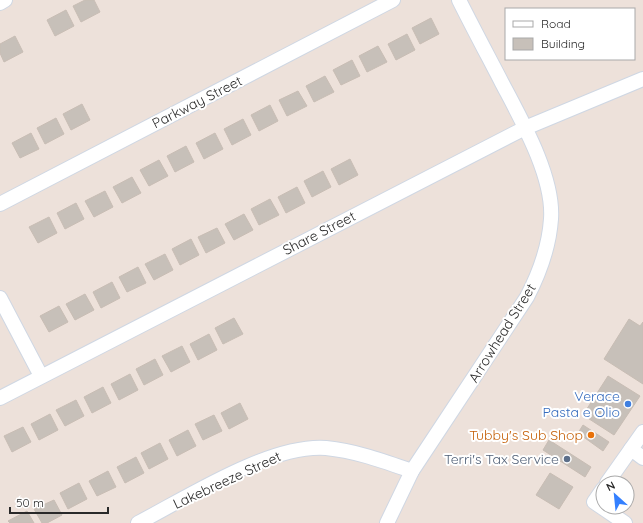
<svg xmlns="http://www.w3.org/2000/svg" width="643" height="523" font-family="Quicksand,sans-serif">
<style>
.building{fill:#c7c0b9;stroke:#c8bdb4}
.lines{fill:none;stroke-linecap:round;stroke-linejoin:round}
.minor-casing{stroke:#cfd7e3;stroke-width:16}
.minor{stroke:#fff;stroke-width:14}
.shop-dot{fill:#3f7fe0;stroke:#fff;stroke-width:1.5}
.food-dot{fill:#e8710a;stroke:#fff;stroke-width:1.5}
.service-dot{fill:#5c6f8a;stroke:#fff;stroke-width:1.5}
.labels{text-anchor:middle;stroke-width:4;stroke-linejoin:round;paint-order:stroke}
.street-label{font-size:14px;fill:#292929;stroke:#fff}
.shop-label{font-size:14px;fill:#366cbe;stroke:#fff;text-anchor:end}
.food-label{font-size:14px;fill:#c56008;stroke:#fff;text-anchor:end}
.service-label{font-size:14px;fill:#4e5e75;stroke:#fff;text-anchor:end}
</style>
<rect width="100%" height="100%" fill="#ede1da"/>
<g class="building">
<path d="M85 0H94L100 12 81 22 73 6Z"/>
<path d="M66 10 74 26 55 36 47 20Z"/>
<path d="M431 18 439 34 420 44 412 28Z"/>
<path d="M407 34 415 50 396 60 388 44Z"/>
<path d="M15 36 23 52 4 62 0 53V44Z"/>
<path d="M378 46 387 62 367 72 359 56Z"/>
<path d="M352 60 360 76 341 85 333 70Z"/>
<path d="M325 76 334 92 314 102 306 86Z"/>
<path d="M298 91 307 106 287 116 279 100Z"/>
<path d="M82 104 90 120 71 130 63 114Z"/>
<path d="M270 105 278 121 259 131 251 115Z"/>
<path d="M56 118 64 134 45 144 37 128Z"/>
<path d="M243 119 251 135 232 145 224 129Z"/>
<path d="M31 133 39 149 20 158 12 143Z"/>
<path d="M215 133 223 149 204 159 196 143Z"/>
<path d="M186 146 194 162 175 172 167 156Z"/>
<path d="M350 159 358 175 339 185 331 169Z"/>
<path d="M159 160 168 176 149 186 140 170Z"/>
<path d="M323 171 331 187 312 197 304 181Z"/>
<path d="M132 177 141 193 122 203 113 187Z"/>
<path d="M297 187 305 203 286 213 278 197Z"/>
<path d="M105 191 113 207 94 217 85 201Z"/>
<path d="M270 199 279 215 259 225 251 209Z"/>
<path d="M76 203 84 219 65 229 57 213Z"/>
<path d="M244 214 253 230 234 240 225 224Z"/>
<path d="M49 217 57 233 38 243 29 227Z"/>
<path d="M217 228 225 243 206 253 198 237Z"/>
<path d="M191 239 199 255 180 265 172 249Z"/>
<path d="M165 254 173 270 154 280 145 264Z"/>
<path d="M138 267 146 283 127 292 119 277Z"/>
<path d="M112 282 120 298 101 308 93 292Z"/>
<path d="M85 294 94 310 75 320 66 304Z"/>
<path d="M59 306 68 322 49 332 40 316Z"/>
<path d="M234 318 243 334 223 344 215 328Z"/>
<path d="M629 319 640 326 643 322V384L604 359Z"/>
<path d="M209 334 217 350 198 360 190 344Z"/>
<path d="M182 346 190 362 171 372 162 356Z"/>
<path d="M155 359 163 375 144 385 136 369Z"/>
<path d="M130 374 138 390 119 400 111 384Z"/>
<path d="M608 376 640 396 614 435 583 415Z"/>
<path d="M103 387 111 403 92 413 84 397Z"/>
<path d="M76 400 84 416 65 426 56 410Z"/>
<path d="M240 403 248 419 229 429 221 413Z"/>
<path d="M50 414 58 430 39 440 31 424Z"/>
<path d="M214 415 222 431 203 440 195 424Z"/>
<path d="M583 425 609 442 603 451 578 433Z"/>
<path d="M23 427 31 442 12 452 4 436Z"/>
<path d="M188 430 196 446 177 456 169 440Z"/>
<path d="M549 440 591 467 585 477 543 450Z"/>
<path d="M160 443 168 459 149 469 141 453Z"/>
<path d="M136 457 144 473 125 483 117 467Z"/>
<path d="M108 471 116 487 97 496 89 481Z"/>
<path d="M550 473 573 487 559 509 536 495Z"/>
<path d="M79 483 87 499 68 509 60 493Z"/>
<path d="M54 500 62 515 47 523H42L34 509Z"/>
<path d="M27 511 34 523H10L8 521Z"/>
</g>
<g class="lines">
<defs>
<g id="minor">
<path d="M0 3 5 0"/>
<path d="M0 204 393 0"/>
<path d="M0 298 41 376"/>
<path d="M0 398 525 128 643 79"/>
<path d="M631 449 643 432"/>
<path d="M607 483 631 449 643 458"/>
<path d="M603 489 594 502 625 523"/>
<path d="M138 523C188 497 270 444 326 448 356 451 383 461 412 471"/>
<path d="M387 523 412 471 527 297C540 272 549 248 551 219 554 177 522 121 502 83 488 56 473 28 459 0"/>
</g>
</defs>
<use href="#minor" class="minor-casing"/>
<use href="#minor" class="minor"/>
</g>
<circle class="shop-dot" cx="628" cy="404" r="4"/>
<circle class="food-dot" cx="591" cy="435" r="4"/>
<circle class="service-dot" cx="567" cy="459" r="4"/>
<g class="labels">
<g class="street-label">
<text transform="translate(197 102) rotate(-27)" y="5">Parkway Street</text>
<text transform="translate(319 233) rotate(-27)" y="5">Share Street</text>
<text transform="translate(502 333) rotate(-58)" y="5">Arrowhead Street</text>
<text transform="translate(227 480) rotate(-25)" y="5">Lakebreeze Street</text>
</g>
<g class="shop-label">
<text x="620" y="401">Verace<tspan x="620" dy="16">Pasta e Olio</tspan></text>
</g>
<g class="food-label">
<text x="583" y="440">Tubby's Sub Shop</text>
</g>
<g class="service-label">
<text x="559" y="464">Terri's Tax Service</text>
</g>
</g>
<rect x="505" y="8" width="130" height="52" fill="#ffffff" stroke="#a9a9a9"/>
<rect x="513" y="21" width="20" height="6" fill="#ffffff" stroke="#a9a9a9"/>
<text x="541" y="28" font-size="12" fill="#292929">Road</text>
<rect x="513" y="38" width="20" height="12" fill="#c7c0b9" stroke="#a9a9a9"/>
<text x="541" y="48" font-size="12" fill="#292929">Building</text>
<g transform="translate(615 495) rotate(333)"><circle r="19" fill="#ffffff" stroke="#a9a9a9"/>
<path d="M0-3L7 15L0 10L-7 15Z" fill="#3480ff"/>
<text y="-6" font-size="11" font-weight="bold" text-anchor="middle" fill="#292929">N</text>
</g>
<path d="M10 507v6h98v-6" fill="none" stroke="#292929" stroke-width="2"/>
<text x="16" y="507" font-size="12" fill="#292929" stroke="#ffffff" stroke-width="3" paint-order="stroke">50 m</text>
</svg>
